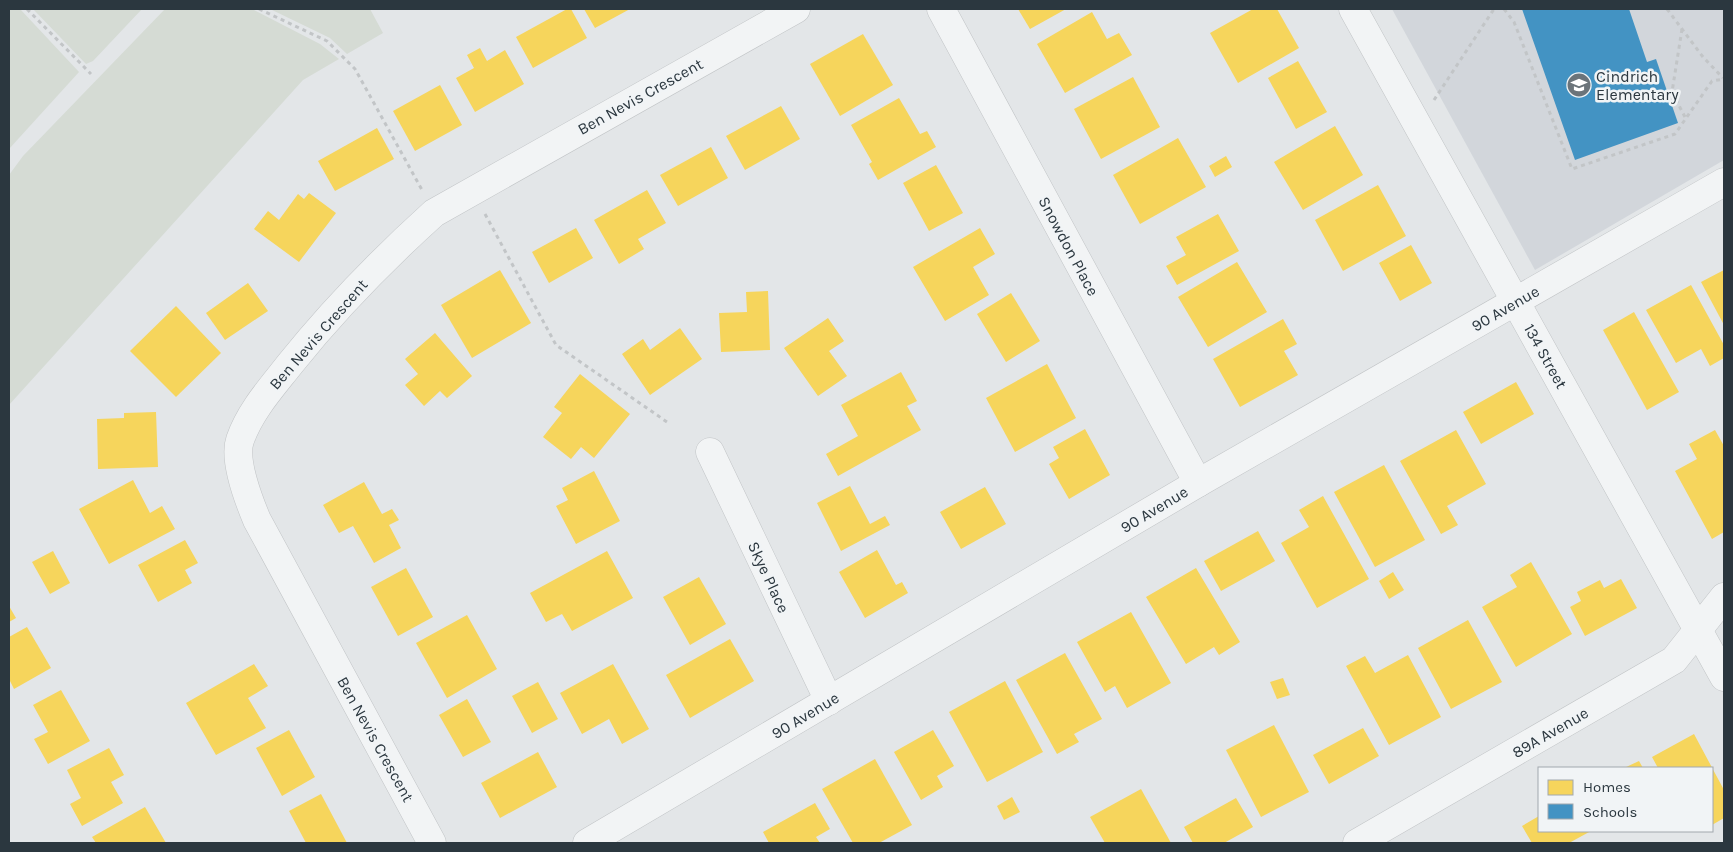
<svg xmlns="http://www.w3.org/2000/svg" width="1733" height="852" font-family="Karla,sans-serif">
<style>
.built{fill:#d2d6db}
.green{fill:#d5dbd4}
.homes{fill:#f6d55c}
.schools{fill:#4393c3}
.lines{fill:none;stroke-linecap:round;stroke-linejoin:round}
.street-casing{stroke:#c1c4c6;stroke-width:29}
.path{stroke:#c2c5c7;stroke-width:3;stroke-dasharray:4 4;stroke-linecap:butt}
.street{stroke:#f2f4f5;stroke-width:28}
.labels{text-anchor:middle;stroke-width:5;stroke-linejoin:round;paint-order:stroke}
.poi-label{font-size:16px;fill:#2b373f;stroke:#f1f4f6;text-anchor:start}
.street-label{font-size:16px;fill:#2b373f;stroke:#f1f4f6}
</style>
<rect width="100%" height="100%" fill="#e3e6e8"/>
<path class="built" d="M1392 9H1724V160L1535 270Z"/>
<g class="green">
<path d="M9 9H20L79 72 9 149Z"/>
<path d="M33 9H142L93 61 86 64Z"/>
<path d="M165 9H252L320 44 339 59 303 80 9 405V175L23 156Z"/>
<path d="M270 9H370L383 33 347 54 330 38Z"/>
</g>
<g class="homes">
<path d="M567 9H571L587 38 533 68 516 37Z"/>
<path d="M584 9H630L595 28Z"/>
<path d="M1018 9H1066L1030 29Z"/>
<path d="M1253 9H1277L1299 48 1238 83 1210 33Z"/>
<path d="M1092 12 1107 39 1119 33 1132 55 1065 93 1037 44Z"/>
<path d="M863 34 893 85 840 116 810 64Z"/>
<path d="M480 48 487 61 505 50 524 84 475 112 456 78 474 68 467 55Z"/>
<path d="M1298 61 1327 112 1296 129 1268 78Z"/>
<path d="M1133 77 1160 127 1101 159 1074 109Z"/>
<path d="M440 85 462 125 415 151 393 111Z"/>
<path d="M899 98 920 134 927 131 936 147 878 180 869 164 872 162 851 125Z"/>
<path d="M781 106 800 139 745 170 726 136Z"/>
<path d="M1335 126 1363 175 1303 210 1274 162Z"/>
<path d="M377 128 394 159 335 191 318 161Z"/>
<path d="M1178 138 1206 187 1140 224 1113 175Z"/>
<path d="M711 147 728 178 678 206 660 175Z"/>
<path d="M1226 156 1232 167 1215 177 1209 166Z"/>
<path d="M936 165 963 213 929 231 903 183Z"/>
<path d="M1378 185 1406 236 1343 271 1315 220Z"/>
<path d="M647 190 666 223 638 239 644 249 619 264 594 220Z"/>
<path d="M309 193 336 213 299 262 254 229 268 211 279 220 298 194 304 199Z"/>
<path d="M1218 214 1239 251 1177 285 1166 266 1186 255 1176 237Z"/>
<path d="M576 228 593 258 549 283 532 252Z"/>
<path d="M980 228 995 254 973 267 989 295 945 321 913 267Z"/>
<path d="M1411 245 1432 283 1400 301 1379 263Z"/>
<path d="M1237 262 1267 312 1208 347 1178 297Z"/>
<path d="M500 270 531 323 472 358 441 305Z"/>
<path d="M1724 270V325L1701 282Z"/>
<path d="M248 283 268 311 225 340 206 313Z"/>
<path d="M1691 285 1724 345V358L1710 366 1701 349 1676 363 1646 310Z"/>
<path d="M768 291 770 350 721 352 719 313 747 312 746 292Z"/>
<path d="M1011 293 1040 341 1006 362 977 314Z"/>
<path d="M176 306 221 353 176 397 130 351Z"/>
<path d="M1634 312 1679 392 1647 410 1603 330Z"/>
<path d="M828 318 844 341 829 351 847 376 818 396 784 348Z"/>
<path d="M1283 319 1297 344 1284 351 1298 375 1240 407 1213 359Z"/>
<path d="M680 328 702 359 650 395 622 354 643 339 650 350Z"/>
<path d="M435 333 472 376 447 398 440 391 424 406 405 385 418 374 405 359Z"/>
<path d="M1047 364 1076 418 1015 452 986 398Z"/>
<path d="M901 372 917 401 907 406 921 430 838 476 826 454 858 436 841 405Z"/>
<path d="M580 374 630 414 594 458 581 447 571 459 543 437 562 413 554 407Z"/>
<path d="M1516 382 1534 414 1481 444 1463 412Z"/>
<path d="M156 412 158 467 98 469 97 419 124 418V413Z"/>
<path d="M1085 429 1110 475 1069 499 1049 464 1059 458 1053 447Z"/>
<path d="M1456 430 1486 484 1447 506 1458 525 1441 534 1400 461Z"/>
<path d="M1715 430 1724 446V532L1712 539 1675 471 1697 459 1689 444Z"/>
<path d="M1384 465 1425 540 1375 567 1334 492Z"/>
<path d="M594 471 620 521 576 544 556 506 568 500 562 488Z"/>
<path d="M133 480 150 513 162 506 175 529 109 564 79 509Z"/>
<path d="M364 482 382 514 392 509 399 520 389 525 401 548 374 563 353 526 339 533 323 505Z"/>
<path d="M850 486 870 524 885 516 890 525 841 551 817 503Z"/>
<path d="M985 487 1006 524 961 549 940 512Z"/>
<path d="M1323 496 1369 579 1317 608 1281 543 1309 527 1299 510Z"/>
<path d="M1258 531 1275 561 1221 591 1204 561Z"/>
<path d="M185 540 198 563 185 570 192 583 158 602 138 565Z"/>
<path d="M877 550 896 585 902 582 908 593 865 618 839 572Z"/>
<path d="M53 551 70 583 50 594 32 562Z"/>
<path d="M607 551 633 598 572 631 562 614 546 622 530 593Z"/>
<path d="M1531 562 1572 634 1516 667 1482 607 1517 587 1510 575Z"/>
<path d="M406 568 433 617 398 636 371 587Z"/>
<path d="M1196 568 1240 642 1219 655 1214 647 1186 664 1146 597Z"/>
<path d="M1393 572 1404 590 1389 599 1379 581Z"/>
<path d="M699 577 726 624 690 645 663 597Z"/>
<path d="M1621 579 1637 608 1585 636 1570 607 1581 601 1577 592 1600 580 1604 588Z"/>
<path d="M9 606 16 618 9 622Z"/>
<path d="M1131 612 1171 683 1127 708 1115 686 1105 692 1077 642Z"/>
<path d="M467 615 497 669 447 698 416 643Z"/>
<path d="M1468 620 1502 682 1451 709 1418 648Z"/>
<path d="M27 627 51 668 14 689 9 679V637Z"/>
<path d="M730 639 754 681 690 718 666 675Z"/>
<path d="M1065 653 1102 719 1074 734 1079 742 1057 754 1016 680Z"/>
<path d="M1408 655 1441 717 1389 745 1346 666 1365 656 1375 673Z"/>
<path d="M254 664 268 686 248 698 266 728 216 755 186 703Z"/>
<path d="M613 664 649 729 622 744 609 719 582 734 560 693Z"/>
<path d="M1283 678 1290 695 1277 699 1270 682Z"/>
<path d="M1005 681 1043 752 987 782 949 712Z"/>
<path d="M538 682 558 719 532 733 512 696Z"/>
<path d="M61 690 90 741 48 764 34 739 48 732 33 705Z"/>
<path d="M467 699 491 742 463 757 439 715Z"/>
<path d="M1274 725 1309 792 1261 817 1226 750Z"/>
<path d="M1363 728 1379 756 1329 784 1313 755Z"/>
<path d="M289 730 315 777 282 796 256 748Z"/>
<path d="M933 730 954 766 937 776 943 787 921 800 894 752Z"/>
<path d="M1694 734 1724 790V818L1712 825V768H1658L1652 757Z"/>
<path d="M109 748 124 775 111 782 123 803 82 826 70 804 81 798 67 770Z"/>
<path d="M538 752 557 787 500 818 481 783Z"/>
<path d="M875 759 912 825 879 843H853L822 789Z"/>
<path d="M1639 761 1643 768H1624Z"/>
<path d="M1141 789 1171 843H1105L1090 817Z"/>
<path d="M321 794 347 843H306L289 811Z"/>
<path d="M1012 797 1020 812 1004 820 997 806Z"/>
<path d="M1236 798 1253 827 1224 843H1193L1184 827Z"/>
<path d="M815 803 830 829 816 837 820 843H769L763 832Z"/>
<path d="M145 807 166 843H96L92 837Z"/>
<path d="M1539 816V831H1591L1569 843H1532L1522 826Z"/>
</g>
<path class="schools" d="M1522 9H1629L1647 62 1656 59 1678 123 1575 160Z"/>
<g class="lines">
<defs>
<g id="street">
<path d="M941 9 1198 483"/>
<path d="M1353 9 1724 677"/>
<path d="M710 452 829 701"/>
<path d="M432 843 257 520C249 501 233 460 240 440 250 411 272 387 290 364 334 309 382 260 434 213L796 9"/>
<path d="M587 843 1198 483 1724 182"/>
<path d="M1357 843 1674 660 1724 597"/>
</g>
</defs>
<use href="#street" class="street-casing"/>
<g class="path">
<path d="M27 9 91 74"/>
<path d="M259 9 327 41 355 69 422 190"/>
<path d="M1504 9 1514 22 1572 169 1675 134 1712 81 1724 79"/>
<path d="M1667 9 1703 57 1723 78"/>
<path d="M1682 29 1672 92 1686 119"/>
<path d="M1434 100 1494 9"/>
<path d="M485 214 556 345 667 422"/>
</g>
<use href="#street" class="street"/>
</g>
<defs>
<symbol id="school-disc" viewBox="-11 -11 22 22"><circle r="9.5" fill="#6b747a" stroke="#f1f4f6"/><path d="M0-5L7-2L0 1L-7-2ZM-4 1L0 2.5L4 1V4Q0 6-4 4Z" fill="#fff"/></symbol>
</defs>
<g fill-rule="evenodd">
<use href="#school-disc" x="1565" y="71" width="28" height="28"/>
</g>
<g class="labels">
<g class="poi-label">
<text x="1596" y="82">Cindrich<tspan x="1596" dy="18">Elementary</tspan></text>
</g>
<g class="street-label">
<text transform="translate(640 96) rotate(-29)" y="6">Ben Nevis Crescent</text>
<text transform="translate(1069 246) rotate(62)" y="6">Snowdon Place</text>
<text transform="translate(1505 308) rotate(-30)" y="6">90 Avenue</text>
<text transform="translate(318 334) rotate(-49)" y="6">Ben Nevis Crescent</text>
<text transform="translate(1546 356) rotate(61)" y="6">134 Street</text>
<text transform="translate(1154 509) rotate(-31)" y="6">90 Avenue</text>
<text transform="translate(769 577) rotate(65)" y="6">Skye Place</text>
<text transform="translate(805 715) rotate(-31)" y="6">90 Avenue</text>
<text transform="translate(1550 732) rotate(-30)" y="6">89A Avenue</text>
<text transform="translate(376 739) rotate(61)" y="6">Ben Nevis Crescent</text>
</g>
</g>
<rect width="1733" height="852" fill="none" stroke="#2b373f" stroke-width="20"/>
<rect x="1538" y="767" width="175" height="65" fill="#f1f4f6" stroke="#a2a8ad"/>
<rect x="1548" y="780" width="25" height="15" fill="#f6d55c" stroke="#a2a8ad"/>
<text x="1583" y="792" font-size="15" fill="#2b373f">Homes</text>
<rect x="1548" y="804" width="25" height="15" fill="#4393c3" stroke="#a2a8ad"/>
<text x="1583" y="817" font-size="15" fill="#2b373f">Schools</text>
</svg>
